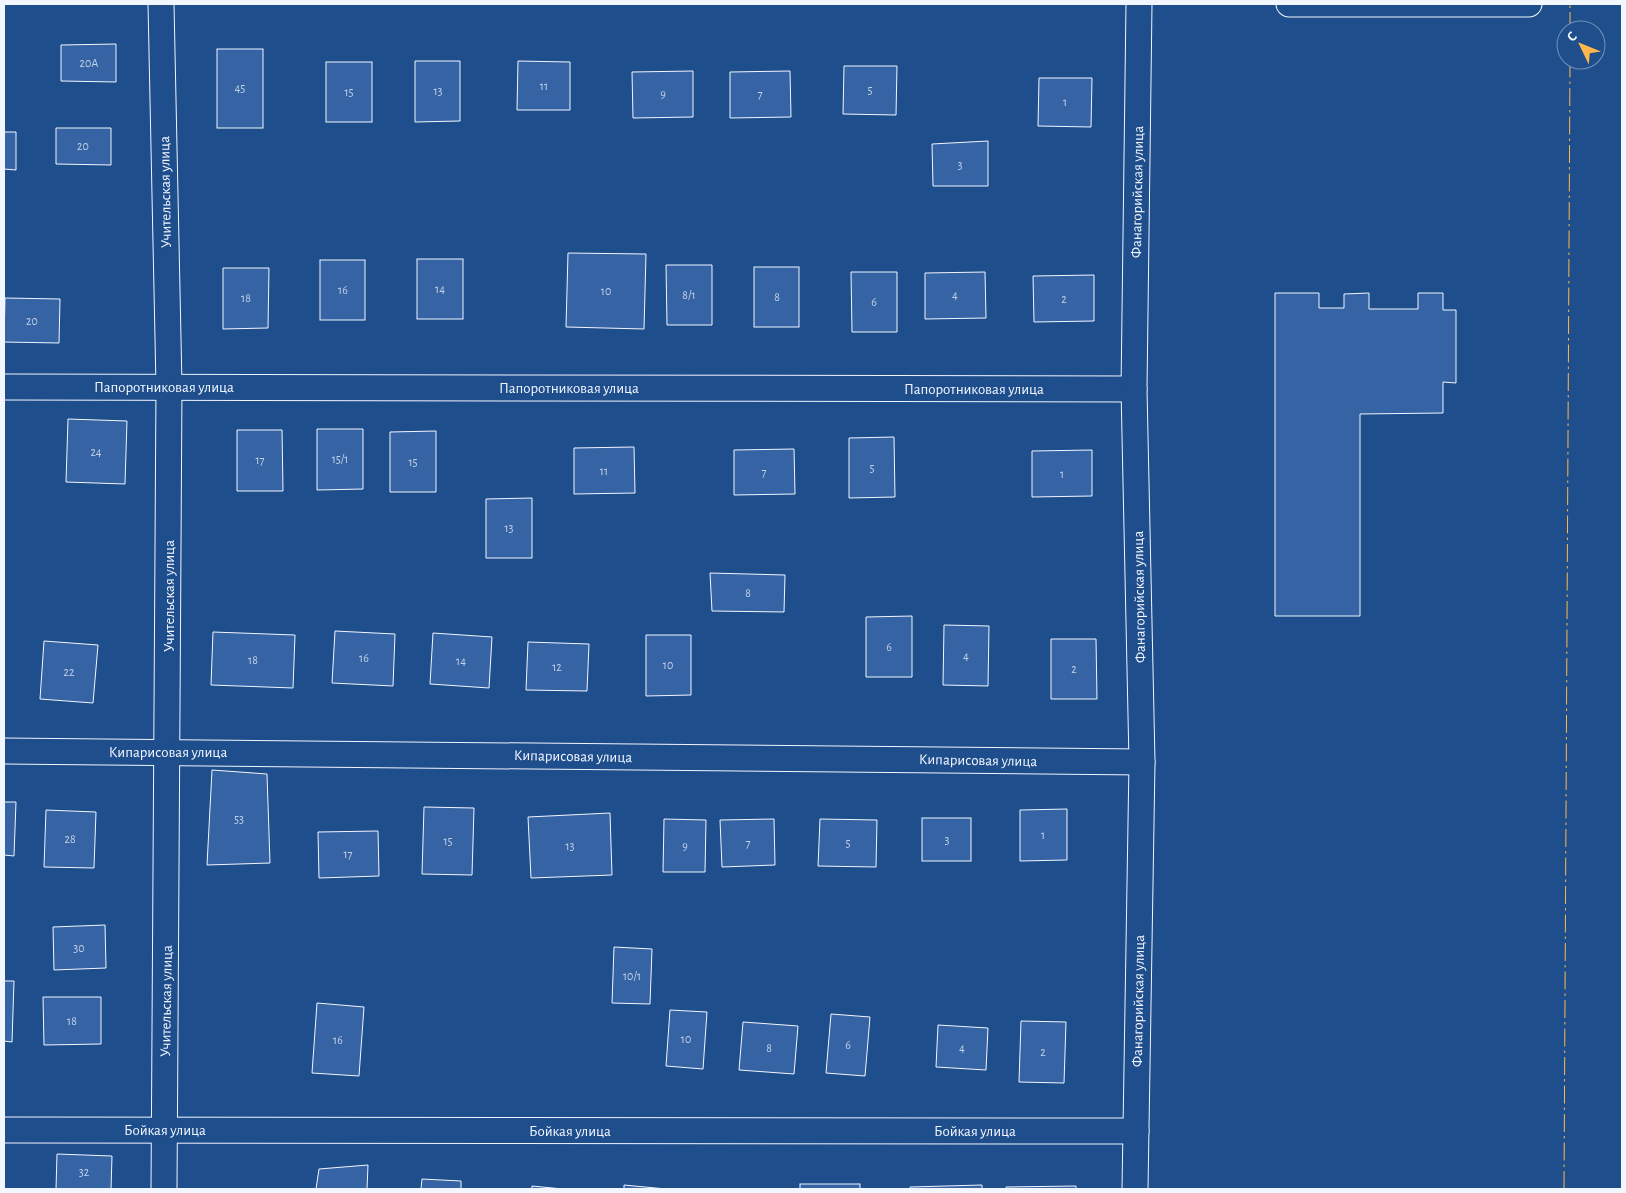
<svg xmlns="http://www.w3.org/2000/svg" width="1626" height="1193" font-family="'Alegreya Sans',sans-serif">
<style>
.building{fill:#3563a3;stroke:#f2f6ff}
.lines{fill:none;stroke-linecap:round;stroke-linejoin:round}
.street-casing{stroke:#f2f6ff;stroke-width:27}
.street{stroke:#1f4e8c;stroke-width:25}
.power{stroke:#ffb74d;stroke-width:1;stroke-dasharray:18 4 2.5 4;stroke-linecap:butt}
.labels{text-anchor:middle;stroke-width:4;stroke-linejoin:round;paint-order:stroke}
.number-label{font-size:12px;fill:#c3d1e8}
.street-label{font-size:15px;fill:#f2f6ff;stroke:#1f4e8c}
</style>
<rect width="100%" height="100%" fill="#1f4e8c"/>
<g class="building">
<path d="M116 44V82L61 81V45Z"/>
<rect x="217" y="49" width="46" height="79"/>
<path d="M415 61H460V121L415 122Z"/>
<path d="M518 61 570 62V110H517Z"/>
<rect x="326" y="62" width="46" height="60"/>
<path d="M844 66H897L896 115 843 114Z"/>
<path d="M693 71V117L633 118 632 72Z"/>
<path d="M790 71 791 117 730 118V72Z"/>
<path d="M1039 78H1092L1091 127 1038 126Z"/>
<path d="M56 128H111V165L56 164Z"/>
<path d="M4 132H16V170L4 169Z"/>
<path d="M988 141V186H933L932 144Z"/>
<path d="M568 253 646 254 644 329 566 327Z"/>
<rect x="417" y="259" width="46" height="60"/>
<rect x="320" y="260" width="45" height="60"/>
<path d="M666 265H712V325H667Z"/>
<rect x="754" y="267" width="45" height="60"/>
<path d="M223 268H269L268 328 223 329Z"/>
<path d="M851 272H897V332H852Z"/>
<path d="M985 272 986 318 925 319V273Z"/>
<path d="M1094 275V321L1034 322 1033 276Z"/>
<path d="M1275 293H1319V308H1344V294L1369 293V309H1418V293H1443V310H1456V383L1443 382V413L1360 414V616H1275Z"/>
<path d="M5 298 60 299 59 343 4 342Z"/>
<path d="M68 419 127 421 125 484 66 482Z"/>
<path d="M317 429H363V489L317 490Z"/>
<path d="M237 430H282L283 491H237Z"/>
<path d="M436 431V492H390V432Z"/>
<path d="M894 437 895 497 849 498V438Z"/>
<path d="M634 447 635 493 574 494V448Z"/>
<path d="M794 449 795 494 734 495V450Z"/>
<path d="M1092 450V496L1032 497V451Z"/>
<path d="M532 498V558H486V499Z"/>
<path d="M710 573 785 575 784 612 712 611Z"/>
<path d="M912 616V677H866V617Z"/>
<path d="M944 625 989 626 988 686 943 685Z"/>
<path d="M335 631 395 634 393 686 332 683Z"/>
<path d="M213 632 295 635 293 688 211 685Z"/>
<path d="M433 633 492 637 489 688 430 684Z"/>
<path d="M646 635H691V695L646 696Z"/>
<path d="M1051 639H1096L1097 699H1051Z"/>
<path d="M44 641 98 645 93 703 40 699Z"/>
<path d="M528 642 589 644 587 691 526 690Z"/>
<path d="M212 770 267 774 270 863 207 865Z"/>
<path d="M4 802H16L14 856 4 855Z"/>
<path d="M424 807 474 808 472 875 422 874Z"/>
<path d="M1067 809V860L1020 861V810Z"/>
<path d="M46 810 96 812 94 868 44 867Z"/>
<path d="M610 813 612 875 531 878 528 817Z"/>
<rect x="922" y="818" width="49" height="43"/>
<path d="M664 819 706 820 705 872H663Z"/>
<path d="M774 819 775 865 722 867 720 820Z"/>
<path d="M820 819 877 820 876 867 818 866Z"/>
<path d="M378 831 379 876 319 878 318 832Z"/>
<path d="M105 925 106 968 54 970 53 927Z"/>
<path d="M614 947 652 949 650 1004 612 1003Z"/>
<path d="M4 981H14L12 1042 4 1041Z"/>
<path d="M43 997H101V1044L44 1045Z"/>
<path d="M317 1003 364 1007 359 1076 312 1073Z"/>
<path d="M670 1010 707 1012 703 1069 666 1066Z"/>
<path d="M831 1014 870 1017 865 1076 826 1073Z"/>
<path d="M1021 1021 1066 1022 1064 1083 1019 1082Z"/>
<path d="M743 1022 798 1026 794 1074 739 1070Z"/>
<path d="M938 1025 988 1028 986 1070 936 1067Z"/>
<path d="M57 1154 112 1156 111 1189H56Z"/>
<path d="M368 1165 367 1189H316L319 1169Z"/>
<path d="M422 1179 461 1181V1189H421Z"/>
<rect x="800" y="1184" width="60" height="5"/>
<path d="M624 1185 666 1189H624Z"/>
<path d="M982 1185V1189H910V1187Z"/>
<path d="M532 1186 563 1189H532Z"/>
<path d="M1076 1186V1189H1006V1187Z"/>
</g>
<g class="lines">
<defs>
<g id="street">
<path d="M161 4 169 386 164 1189"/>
<path d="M1289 4H1529"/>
<path d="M4 387 1134 389"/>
<path d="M4 751 1142 762"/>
<path d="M4 1130 1136 1131"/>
<path d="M1135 1189 1142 762 1134 389 1139 4"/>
</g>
</defs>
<use href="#street" class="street-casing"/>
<use href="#street" class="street"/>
<g class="power">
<path d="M1570 30V4"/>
<path d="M1564 1189 1570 60"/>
</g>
</g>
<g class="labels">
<g class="number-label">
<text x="89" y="67">20А</text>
<text x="544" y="90">11</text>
<text x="240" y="92">45</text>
<text x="870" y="94">5</text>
<text x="438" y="95">13</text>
<text x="349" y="96">15</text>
<text x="663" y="98">9</text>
<text x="760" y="98">7</text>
<text x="1065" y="106">1</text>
<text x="83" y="150">20</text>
<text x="960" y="169">3</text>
<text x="440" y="293">14</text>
<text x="343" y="294">16</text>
<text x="606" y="295">10</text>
<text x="689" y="299">8/1</text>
<text x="955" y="299">4</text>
<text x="777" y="301">8</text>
<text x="246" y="302">18</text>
<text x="1064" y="303">2</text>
<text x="874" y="306">6</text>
<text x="32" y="325">20</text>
<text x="96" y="456">24</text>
<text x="340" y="463">15/1</text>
<text x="260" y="464">17</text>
<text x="413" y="466">15</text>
<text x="872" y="472">5</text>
<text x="604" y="475">11</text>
<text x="764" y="476">7</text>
<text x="1062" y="478">1</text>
<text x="509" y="532">13</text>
<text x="748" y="597">8</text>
<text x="889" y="651">6</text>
<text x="966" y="660">4</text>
<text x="364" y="662">16</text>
<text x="253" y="664">18</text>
<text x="461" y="665">14</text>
<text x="668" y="669">10</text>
<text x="557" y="671">12</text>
<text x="1074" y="673">2</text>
<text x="69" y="676">22</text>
<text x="239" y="823">53</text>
<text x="1043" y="839">1</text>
<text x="70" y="843">28</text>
<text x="947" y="844">3</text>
<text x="448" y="845">15</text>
<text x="748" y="847">7</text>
<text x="848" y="847">5</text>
<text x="570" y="850">13</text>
<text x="685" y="850">9</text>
<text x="348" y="858">17</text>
<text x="79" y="952">30</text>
<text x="632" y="980">10/1</text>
<text x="72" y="1025">18</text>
<text x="686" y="1043">10</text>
<text x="338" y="1044">16</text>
<text x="848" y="1049">6</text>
<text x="769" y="1052">8</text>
<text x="962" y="1052">4</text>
<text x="1043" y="1056">2</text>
<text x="84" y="1176">32</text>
</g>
<g class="street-label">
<text transform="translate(165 192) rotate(-91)" y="5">Учительская улица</text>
<text transform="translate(1137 192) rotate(-89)" y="5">Фанагорийская улица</text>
<text x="164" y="392">Папоротниковая улица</text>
<text x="569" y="393">Папоротниковая улица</text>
<text x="974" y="394">Папоротниковая улица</text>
<text transform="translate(169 596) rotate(-90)" y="5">Учительская улица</text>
<text transform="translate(1139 597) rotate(-91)" y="5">Фанагорийская улица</text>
<text x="168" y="757">Кипарисовая улица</text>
<text transform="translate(573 756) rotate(1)" y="5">Кипарисовая улица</text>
<text transform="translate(978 760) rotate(1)" y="5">Кипарисовая улица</text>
<text transform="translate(166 1001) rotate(-89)" y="5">Учительская улица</text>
<text transform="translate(1138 1001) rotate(-89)" y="5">Фанагорийская улица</text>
<text x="165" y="1135">Бойкая улица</text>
<text x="570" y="1136">Бойкая улица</text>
<text x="975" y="1136">Бойкая улица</text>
</g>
</g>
<rect width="1626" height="1193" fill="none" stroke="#f2f6ff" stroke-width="10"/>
<g transform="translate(1581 45) rotate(313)"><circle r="24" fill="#1f4e8c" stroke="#7391ba"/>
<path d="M0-4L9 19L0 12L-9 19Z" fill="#ffb74d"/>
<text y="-8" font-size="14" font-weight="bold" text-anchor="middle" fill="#f2f6ff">С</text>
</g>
</svg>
